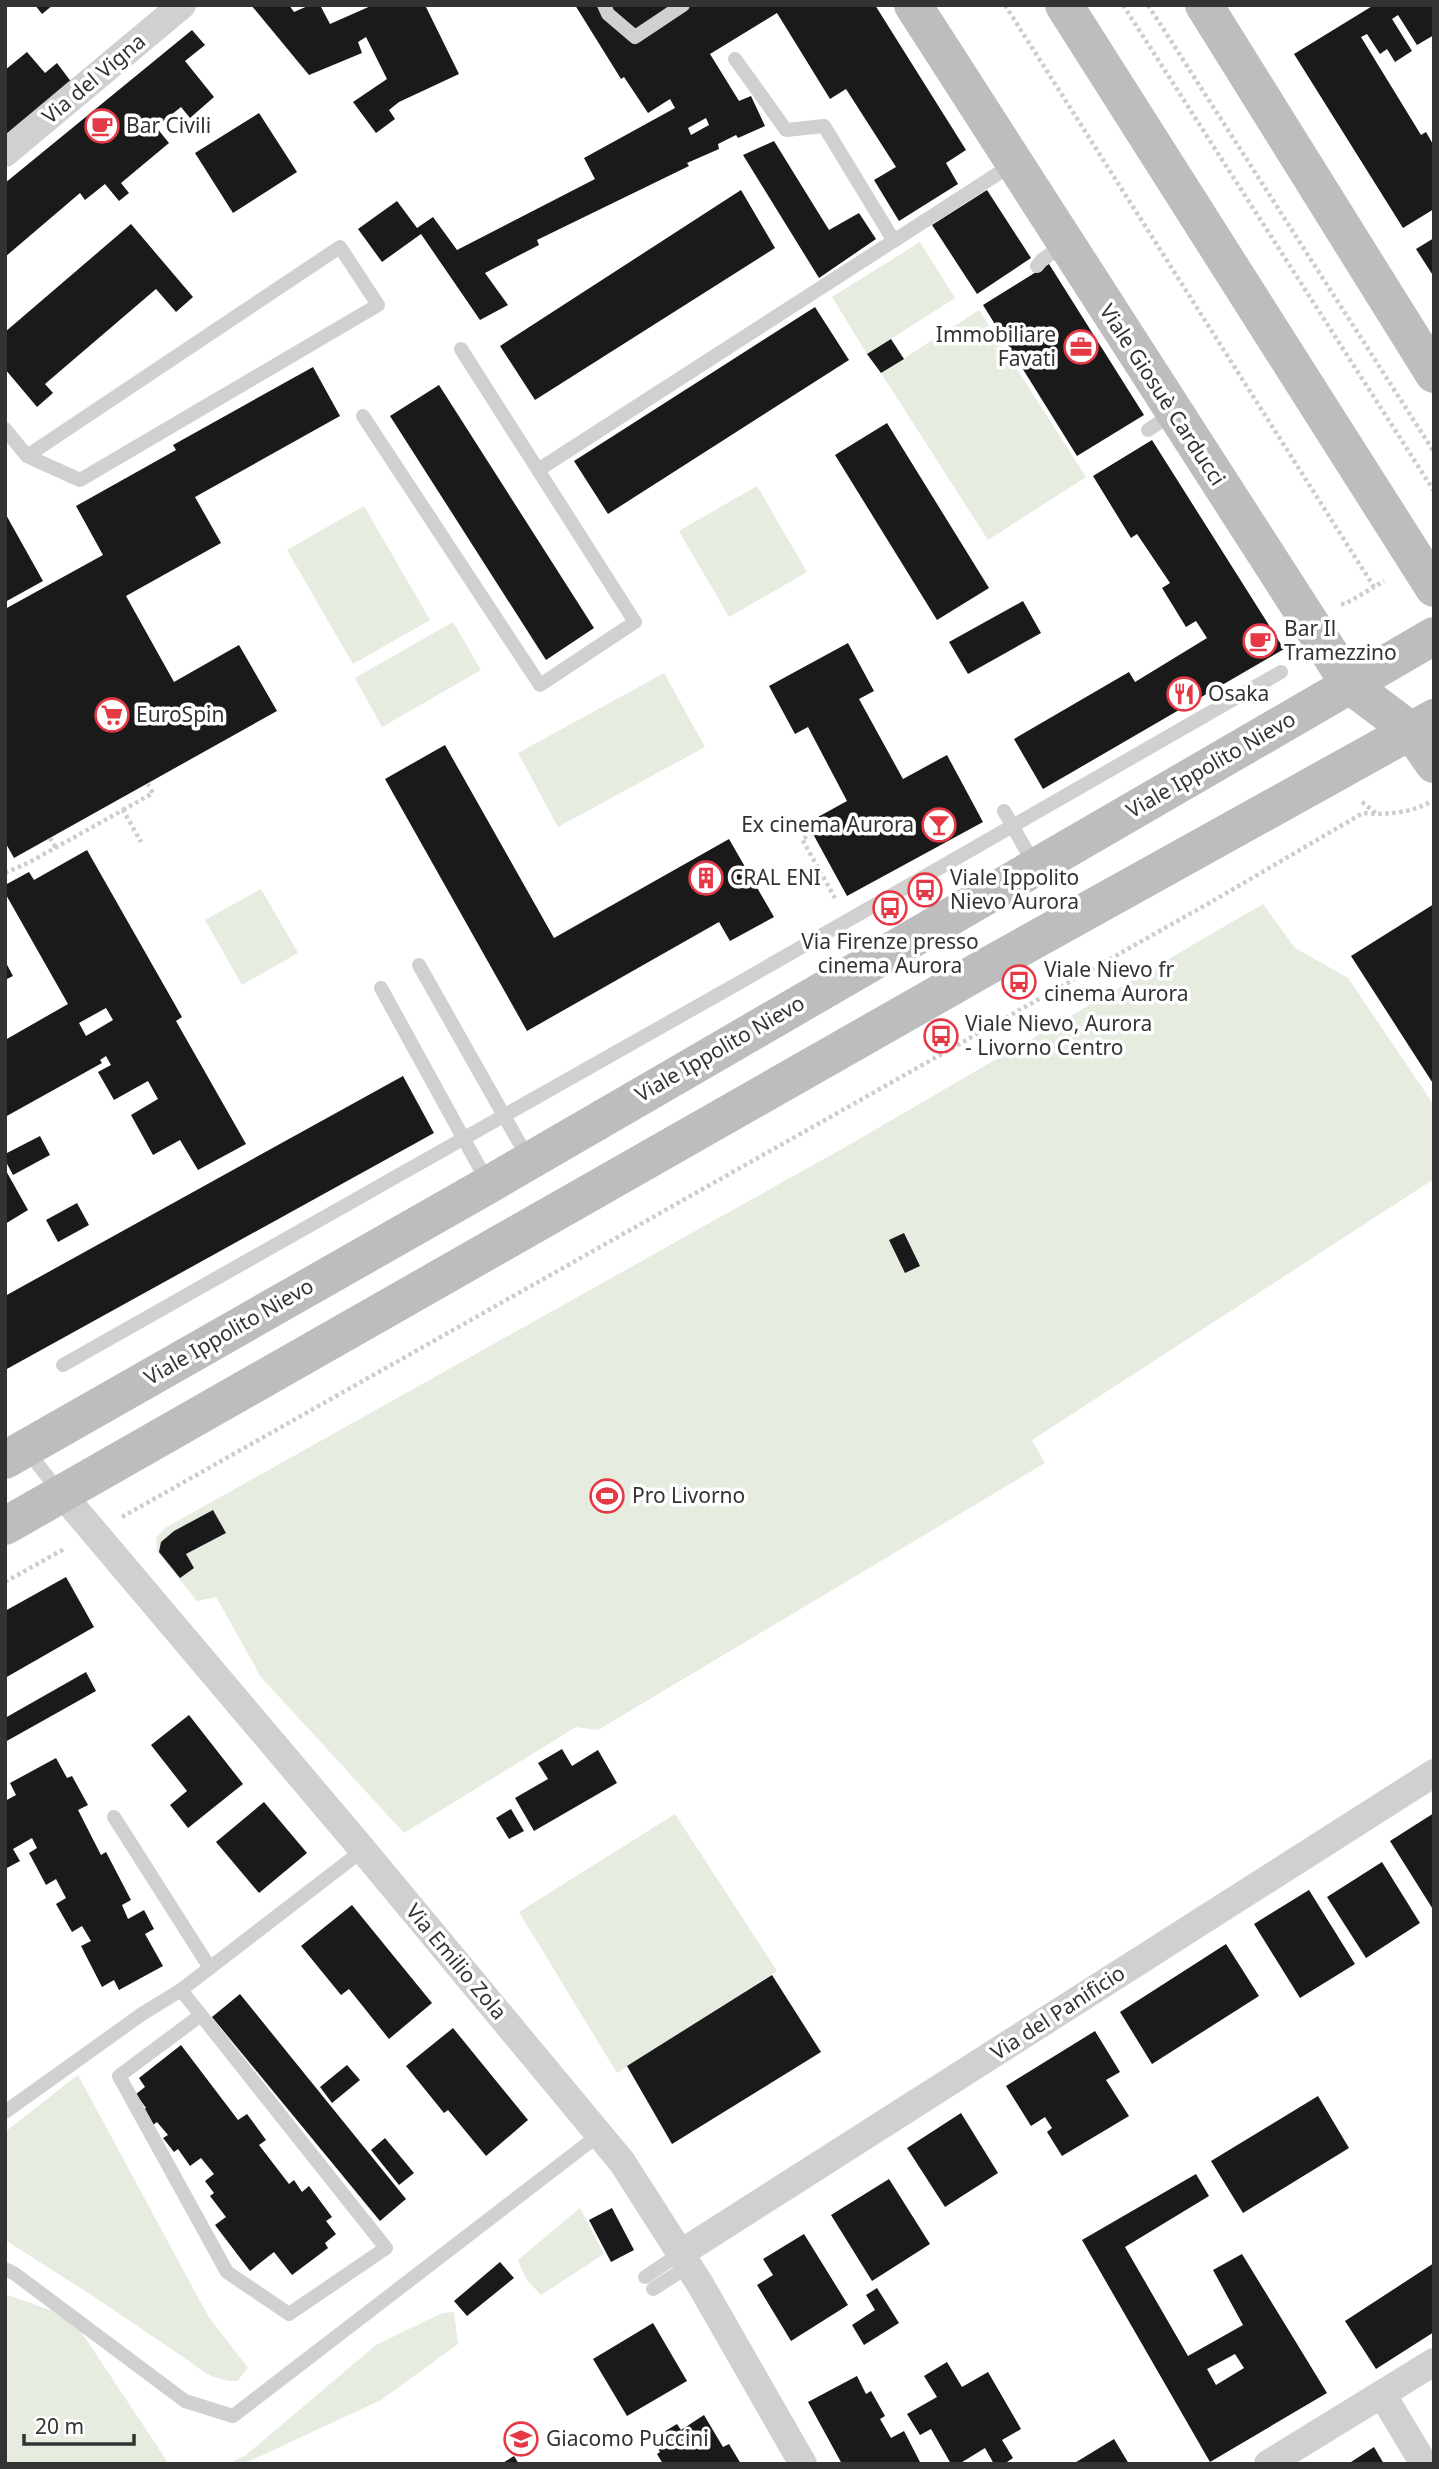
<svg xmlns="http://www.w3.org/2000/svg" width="1439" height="2469" font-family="'Noto Sans',sans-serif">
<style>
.green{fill:#e6ecdf}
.building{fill:#1a1a1a;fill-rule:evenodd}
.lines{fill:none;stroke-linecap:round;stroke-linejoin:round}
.path{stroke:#cdcdcd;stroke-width:4.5;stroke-dasharray:3.5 3.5;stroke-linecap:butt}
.lane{stroke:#d0d0d0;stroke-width:14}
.street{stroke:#d0d0d0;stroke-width:28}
.secondary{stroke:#bdbdbd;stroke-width:38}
.labels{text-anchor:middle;stroke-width:7;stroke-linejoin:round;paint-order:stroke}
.street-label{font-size:21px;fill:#333;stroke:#fff}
.poi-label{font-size:21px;fill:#333;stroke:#fff;text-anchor:start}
</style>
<rect width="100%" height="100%" fill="#fff"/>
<g class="green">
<path d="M920 242 955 298 867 354 832 297Z"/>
<path d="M979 310 1086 477 988 540 881 373Z"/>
<path d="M757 486 807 572 729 617 679 531Z"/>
<path d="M364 506 430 620 353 664 287 550Z"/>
<path d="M453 622 481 670 382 727 355 678Z"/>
<path d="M664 673 705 747 558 827 518 753Z"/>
<path d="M261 889 298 953 242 985 205 920Z"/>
<path d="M1263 904 1295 948 1348 978 1434 1105V1179L1032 1440 1045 1463 598 1730 576 1727 404 1833 261 1677 216 1597 197 1601 157 1551 156 1538 165 1528 847 1146Z"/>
<path d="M675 1814 777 1971 617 2073 519 1912Z"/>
<path d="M78 2075 208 2316 248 2368 237 2381C220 2382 205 2374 192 2363L93 2296 5 2240V2132Z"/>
<path d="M580 2208 604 2254 541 2295 526 2279 518 2260Z"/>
<path d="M5 2294 72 2318 169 2464H5Z"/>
<path d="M454 2312 458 2344 381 2400 243 2464H227L246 2455 376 2345 442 2313Z"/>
</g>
<g class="building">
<path d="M35 5H53L42 14Z"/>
<path d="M251 5H289L294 12 310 5H320L330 24 373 5H425L459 74 399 102 389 110 395 119 376 133 353 102 387 79 366 37 358 42 362 53 309 75Z"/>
<path d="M575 5H875L966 150 946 163 958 184 899 221 874 180 896 167 846 89 830 99 777 13 710 54 739 101 751 96 765 126 738 138 736 135 718 144 719 149 687 163 689 166 537 240 539 245 485 273 508 305 480 320 421 234 382 262 358 229 397 201 417 228 433 217 457 250 595 179 584 158 675 108 670 99 648 113 624 77 621 79ZM706 118 709 125 691 135 688 128Z"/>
<path d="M1374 5H1434V35L1417 45 1398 15 1392 19 1412 51 1395 62 1387 49 1380 54 1367 34 1361 37 1421 135 1426 132 1434 146V209L1403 228 1294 54Z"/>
<path d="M192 30 205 45 185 61 214 97 190 118 181 107 156 127 169 143 121 183 129 193 119 201 105 184 85 200 80 193 5 257V183Z"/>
<path d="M27 52 45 73 57 63 72 83 5 139V70Z"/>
<path d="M259 113 297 172 233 213 195 153Z"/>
<path d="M774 141 829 230 859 213 876 239 819 278 743 155Z"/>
<path d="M741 190 775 248 535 400 500 346Z"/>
<path d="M987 190 1031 258 977 294 932 225Z"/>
<path d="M131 224 193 297 176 312 156 289 45 384 53 393 37 407 5 369V332Z"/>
<path d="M1434 238V277L1416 249Z"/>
<path d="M1049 264 1144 415 1077 456 983 305Z"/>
<path d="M815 307 849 360 608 514 574 461Z"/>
<path d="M891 339 904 359 881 373 867 354Z"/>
<path d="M313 367 340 416 195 497 221 543 126 596 174 682 239 645 277 711 14 858 5 842V609L103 555 76 506 176 450 173 445Z"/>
<path d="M439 385 594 628 546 660 390 416Z"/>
<path d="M887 423 989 588 937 620 835 455Z"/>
<path d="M1152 440 1284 649 1043 789 1014 739 1129 672 1135 682 1207 638 1196 621 1186 627 1162 588 1170 583 1137 534 1131 538 1093 476Z"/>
<path d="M5 513 43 581 5 602Z"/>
<path d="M1023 601 1041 633 968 674 949 642Z"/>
<path d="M848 643 874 691 859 699 903 779 947 755 983 822 847 896 807 823 847 801 808 727 795 734 769 686Z"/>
<path d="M445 745 554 938 729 839 774 917 730 941 719 922 527 1031 385 779Z"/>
<path d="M87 850 182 1017 176 1021 246 1144 198 1170 180 1140 153 1155 131 1115 158 1099 148 1081 114 1100 98 1072 111 1065 106 1056 100 1060 102 1063 5 1117V1040L68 1004 5 893V885L29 872 34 880ZM106 1008 113 1020 86 1036 79 1023Z"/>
<path d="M1434 904V1085L1351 956Z"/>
<path d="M5 961 13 976 5 980Z"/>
<path d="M403 1076 434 1133 5 1370V1296Z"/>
<path d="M40 1136 50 1155 13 1175 5 1160V1154Z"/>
<path d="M5 1169 28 1210 5 1224Z"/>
<path d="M77 1203 89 1225 58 1242 46 1220Z"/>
<path d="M904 1233 920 1266 905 1273 889 1240Z"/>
<path d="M213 1510 226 1533 186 1554 194 1568 180 1578 159 1552 161 1542 174 1531Z"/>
<path d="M66 1577 94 1627 5 1678V1611Z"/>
<path d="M86 1672 96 1691 5 1742V1718Z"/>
<path d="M189 1715 243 1784 188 1828 170 1805 187 1791 151 1745Z"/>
<path d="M562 1749 572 1766 598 1750 617 1783 534 1831 515 1798 548 1779 538 1763Z"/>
<path d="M56 1758 67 1778 72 1776 88 1805 78 1810 101 1855 106 1852 131 1900 122 1905 128 1919 144 1910 154 1929 145 1934 163 1966 119 1990 114 1980 102 1987 81 1946 91 1941 82 1926 72 1932 56 1904 66 1898 56 1879 46 1885 29 1853 37 1848 32 1838 13 1849 20 1861 5 1869V1801L16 1795 10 1783Z"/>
<path d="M264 1802 307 1853 259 1893 216 1842Z"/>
<path d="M511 1809 524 1831 509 1839 496 1818Z"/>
<path d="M1434 1813V1911L1390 1841Z"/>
<path d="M1382 1862 1420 1923 1366 1958 1327 1897Z"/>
<path d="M1309 1890 1355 1964 1300 1998 1254 1924Z"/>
<path d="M352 1905 432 2003 389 2039 349 1989 341 1995 301 1946Z"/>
<path d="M1226 1944 1259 1996 1152 2064 1120 2012Z"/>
<path d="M772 1975 821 2052 672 2144 627 2066Z"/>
<path d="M240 1994 406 2199 380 2221 212 2017Z"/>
<path d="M453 2028 528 2120 486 2156 448 2110 444 2113 406 2066Z"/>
<path d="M1095 2031 1120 2072 1106 2080 1129 2116 1062 2156 1047 2132 1052 2128 1045 2117 1031 2126 1006 2086Z"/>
<path d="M181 2045 238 2120 247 2114 266 2140 259 2145 289 2184 294 2180 302 2192 309 2186 332 2217 326 2221 336 2234 325 2243 328 2248 292 2275 274 2252 250 2271 215 2225 226 2217 210 2196 214 2193 205 2181 214 2174 201 2158 190 2166 178 2149 174 2152 163 2138 168 2135 157 2122 153 2125 143 2110 146 2108 136 2094 145 2087 139 2078Z"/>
<path d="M347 2065 360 2080 332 2103 320 2087Z"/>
<path d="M1318 2096 1349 2148 1243 2213 1211 2161Z"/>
<path d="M961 2113 998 2173 945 2207 907 2148Z"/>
<path d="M385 2138 414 2173 399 2185 371 2150Z"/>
<path d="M1196 2174 1209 2196 1125 2247 1188 2356 1243 2325 1213 2270 1242 2254 1327 2393 1210 2462 1082 2240ZM1235 2354 1244 2368 1216 2385 1207 2369Z"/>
<path d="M889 2179 930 2244 872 2281 831 2215Z"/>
<path d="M612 2208 634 2250 611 2262 589 2220Z"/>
<path d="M804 2234 848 2305 791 2341 757 2285 773 2275 763 2259Z"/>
<path d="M500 2262 514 2278 467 2316 454 2301Z"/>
<path d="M1434 2263V2332L1376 2369 1345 2321Z"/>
<path d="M877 2288 899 2323 864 2345 852 2325 875 2310 866 2295Z"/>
<path d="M653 2323 687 2381 627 2416 593 2359Z"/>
<path d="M947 2362 962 2387 988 2372 1021 2429 1002 2440 1013 2458 1004 2464H994L985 2448 959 2464H951L931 2429 920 2435 907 2414 937 2397 924 2376Z"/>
<path d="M857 2376 866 2394 871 2391 885 2416 880 2419 891 2438 904 2431 921 2464H842L808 2402Z"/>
<path d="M704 2415 723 2447 729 2444 741 2464H663L657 2454 660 2452 652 2439 677 2424 681 2430Z"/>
<path d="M1114 2439 1129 2464H1073Z"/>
<path d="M1374 2447 1384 2464H1348Z"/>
<path d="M514 2456 519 2464H501Z"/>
</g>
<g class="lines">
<g class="path">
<path d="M1005 5 1374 587 1384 581"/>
<path d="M1123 5 1434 491"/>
<path d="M1148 5 1434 452"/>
<path d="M1341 604H1345L1374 587"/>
<path d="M1362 802 1377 814"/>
<path d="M123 810 153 793 148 784"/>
<path d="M813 833 802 839 835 898"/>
<path d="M50 838 56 848"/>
<path d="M5 873 28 863 123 810 141 842"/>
<path d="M122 1517 1218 898 1363 813C1385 815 1411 813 1430 802"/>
<path d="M5 1582 66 1548"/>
</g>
<g class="lane">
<path d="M604 5 608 14 635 37 683 5"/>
<path d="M735 59 786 130 824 126 894 241"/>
<path d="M1037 266 1042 260 1063 245"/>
<path d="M363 416 540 685 635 622 461 349"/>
<path d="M5 429 27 456 80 480 378 305 340 247 27 456"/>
<path d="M1148 430 1172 414"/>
<path d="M538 470 1013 164"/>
<path d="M1004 811 1035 866"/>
<path d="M419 965 529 1160"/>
<path d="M381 988 488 1183"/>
<path d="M63 1365C471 1137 876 905 1281 672"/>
<path d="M26 1449 61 1494"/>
<path d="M114 1817 210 1968"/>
<path d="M201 2015 119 2076 227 2272 289 2314 386 2248 181 1990 363 1850"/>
<path d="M5 2112 142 2014 181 1990"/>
<path d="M5 2269 15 2274 185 2401 233 2416 600 2134"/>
<path d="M645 2277 681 2253"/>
<path d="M653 2289 689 2266"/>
</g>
<g class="street">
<path d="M5 153 182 5"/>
<path d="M62 1494 363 1850 622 2162 700 2284 803 2464"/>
<path d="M681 2253 1434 1773"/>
<path d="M1382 2394 1424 2464"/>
<path d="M1268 2464 1434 2362"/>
</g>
<g class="secondary">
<path d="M913 5 1350 685 1411 731 1434 764"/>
<path d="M1064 5 1434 588"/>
<path d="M1204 5 1434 374"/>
<path d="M5 1460 488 1185 1434 636"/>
<path d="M5 1526 986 967 1434 718"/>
</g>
</g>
<defs>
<symbol id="cafe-ring" viewBox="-11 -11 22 22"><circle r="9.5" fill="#fff" stroke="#e63946" stroke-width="1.5"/><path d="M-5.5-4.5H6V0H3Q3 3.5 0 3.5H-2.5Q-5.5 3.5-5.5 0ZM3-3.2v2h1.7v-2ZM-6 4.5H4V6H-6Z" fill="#e63946"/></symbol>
<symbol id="office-ring" viewBox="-11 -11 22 22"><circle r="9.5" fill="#fff" stroke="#e63946" stroke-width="1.5"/><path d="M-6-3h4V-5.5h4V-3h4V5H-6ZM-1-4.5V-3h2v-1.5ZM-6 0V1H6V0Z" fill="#e63946"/></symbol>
<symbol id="restaurant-ring" viewBox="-11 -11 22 22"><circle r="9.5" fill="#fff" stroke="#e63946" stroke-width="1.5"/><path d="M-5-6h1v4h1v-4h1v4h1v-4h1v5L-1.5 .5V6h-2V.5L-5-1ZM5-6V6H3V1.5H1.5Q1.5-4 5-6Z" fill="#e63946"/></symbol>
<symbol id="supermarket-ring" viewBox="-11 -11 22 22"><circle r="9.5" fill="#fff" stroke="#e63946" stroke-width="1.5"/><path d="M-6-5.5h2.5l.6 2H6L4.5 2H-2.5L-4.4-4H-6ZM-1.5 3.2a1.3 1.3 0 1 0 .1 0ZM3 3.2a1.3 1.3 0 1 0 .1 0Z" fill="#e63946"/></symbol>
<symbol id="bar-ring" viewBox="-11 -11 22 22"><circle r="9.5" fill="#fff" stroke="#e63946" stroke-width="1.5"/><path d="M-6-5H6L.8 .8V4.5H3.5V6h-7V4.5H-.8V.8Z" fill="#e63946"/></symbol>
<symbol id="building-ring" viewBox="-11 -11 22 22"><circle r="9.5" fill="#fff" stroke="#e63946" stroke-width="1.5"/><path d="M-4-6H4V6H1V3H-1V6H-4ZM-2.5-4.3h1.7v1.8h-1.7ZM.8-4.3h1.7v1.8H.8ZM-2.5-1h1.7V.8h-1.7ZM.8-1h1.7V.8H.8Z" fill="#e63946"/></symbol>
<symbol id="bus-ring" viewBox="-11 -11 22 22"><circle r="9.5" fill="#fff" stroke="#e63946" stroke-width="1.5"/><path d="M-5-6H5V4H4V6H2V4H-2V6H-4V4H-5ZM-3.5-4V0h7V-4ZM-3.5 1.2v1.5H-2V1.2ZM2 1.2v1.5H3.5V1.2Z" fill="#e63946"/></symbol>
<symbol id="stadium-ring" viewBox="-11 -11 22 22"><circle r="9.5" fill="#fff" stroke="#e63946" stroke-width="1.5"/><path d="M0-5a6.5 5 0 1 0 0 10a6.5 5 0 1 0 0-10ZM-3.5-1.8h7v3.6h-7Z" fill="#e63946"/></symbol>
<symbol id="school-ring" viewBox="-11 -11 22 22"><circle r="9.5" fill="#fff" stroke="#e63946" stroke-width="1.5"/><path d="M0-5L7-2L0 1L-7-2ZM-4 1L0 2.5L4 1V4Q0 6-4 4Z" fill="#e63946"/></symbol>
</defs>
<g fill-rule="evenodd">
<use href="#cafe-ring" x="83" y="107" width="38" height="38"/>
<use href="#office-ring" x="1062" y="328" width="38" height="38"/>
<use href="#cafe-ring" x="1241" y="622" width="38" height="38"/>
<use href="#restaurant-ring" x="1165" y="675" width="38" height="38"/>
<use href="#supermarket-ring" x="93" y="696" width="38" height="38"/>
<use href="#bar-ring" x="920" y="806" width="38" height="38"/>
<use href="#building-ring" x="687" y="859" width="38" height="38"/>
<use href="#bus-ring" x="906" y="871" width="38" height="38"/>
<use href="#bus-ring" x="871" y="889" width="38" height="38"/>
<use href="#bus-ring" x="1000" y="963" width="38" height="38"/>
<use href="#bus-ring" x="922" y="1017" width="38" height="38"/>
<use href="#stadium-ring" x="588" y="1477" width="38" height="38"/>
<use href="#school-ring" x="502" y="2420" width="38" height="38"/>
</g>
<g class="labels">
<g class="street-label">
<text transform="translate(94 79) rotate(-40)" y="7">Via del Vigna</text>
<text transform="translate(1162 395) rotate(57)" y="7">Viale Giosuè Carducci</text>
<text transform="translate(1211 765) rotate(-30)" y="7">Viale Ippolito Nievo</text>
<text transform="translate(720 1049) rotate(-30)" y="7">Viale Ippolito Nievo</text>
<text transform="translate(229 1332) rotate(-30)" y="7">Viale Ippolito Nievo</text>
<text transform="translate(456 1962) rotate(50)" y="7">Via Emilio Zola</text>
<text transform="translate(1058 2013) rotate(-33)" y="7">Via del Panificio</text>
</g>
<g class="poi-label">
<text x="126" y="133">Bar Civili</text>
<text x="1056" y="342" text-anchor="end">Immobiliare<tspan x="1056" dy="24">Favati</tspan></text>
<text x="1284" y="636">Bar Il<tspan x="1284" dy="24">Tramezzino</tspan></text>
<text x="1208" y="701">Osaka</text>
<text x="136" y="722">EuroSpin</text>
<text x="914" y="832" text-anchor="end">Ex cinema Aurora</text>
<text x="730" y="885">CRAL ENI</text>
<text x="950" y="885">Viale Ippolito<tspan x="950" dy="24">Nievo Aurora</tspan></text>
<text x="890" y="949" text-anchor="middle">Via Firenze presso<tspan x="890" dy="24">cinema Aurora</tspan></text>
<text x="1044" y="977">Viale Nievo fr<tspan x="1044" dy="24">cinema Aurora</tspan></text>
<text x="965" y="1031">Viale Nievo, Aurora<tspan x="965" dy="24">- Livorno Centro</tspan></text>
<text x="632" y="1503">Pro Livorno</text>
<text x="546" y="2446">Giacomo Puccini</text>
</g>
</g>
<rect width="1439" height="2469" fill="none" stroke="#333333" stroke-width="14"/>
<path d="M24 2434v10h110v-10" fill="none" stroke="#333333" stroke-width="3.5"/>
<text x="35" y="2434" font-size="21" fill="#333333" stroke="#ffffff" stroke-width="5" paint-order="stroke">20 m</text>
</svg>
